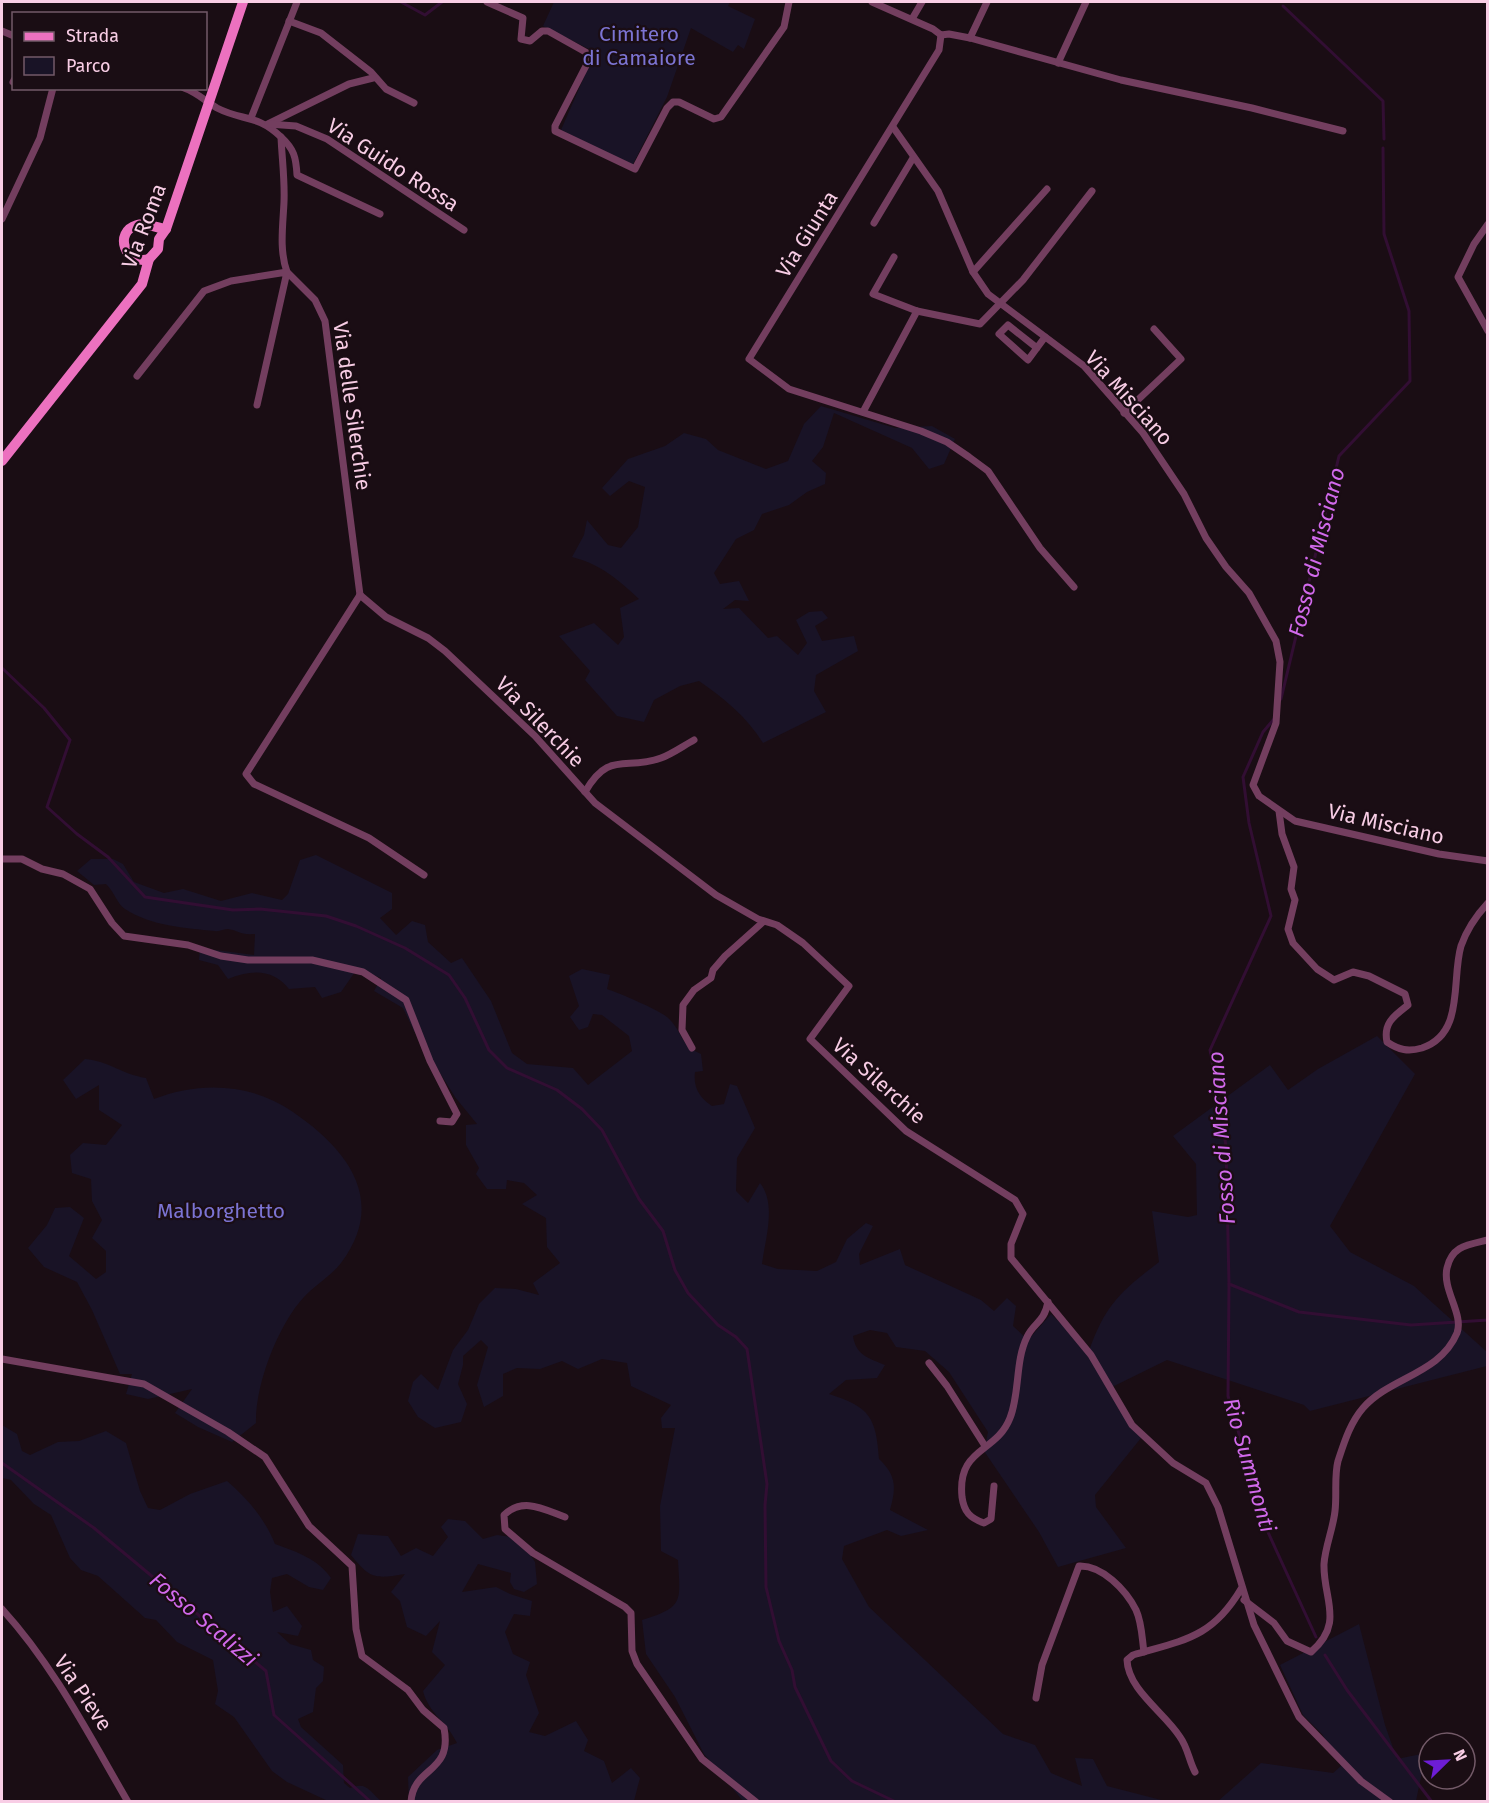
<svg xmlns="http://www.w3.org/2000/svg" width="1489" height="1803" font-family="'Fira Sans',sans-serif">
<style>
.green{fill:#191326}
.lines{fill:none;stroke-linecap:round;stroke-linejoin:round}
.stream{stroke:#320e33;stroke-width:3}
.street{stroke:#733e5f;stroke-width:7}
.secondary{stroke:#ec71bf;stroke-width:10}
.labels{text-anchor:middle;stroke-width:4.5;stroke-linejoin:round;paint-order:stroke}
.park-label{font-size:21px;fill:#7c74d3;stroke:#1a0d14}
.street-label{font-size:21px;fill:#f8cde5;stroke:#1a0d14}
.water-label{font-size:22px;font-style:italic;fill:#d169eb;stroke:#1a0d14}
</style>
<rect width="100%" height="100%" fill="#1a0d14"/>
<g class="green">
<path d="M554 2H730L728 6 755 19 744 49 738 45 733 52 691 28 667 97 632 166 561 130 595 52 543 26Z"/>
<path d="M821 406 895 428 932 426 955 439 944 464 929 469 912 448 834 413 823 447 812 461 826 473 825 484 807 492 789 505 762 514 754 530 736 539 714 573 720 584 739 581 749 601 735 600 723 609 739 608 768 638 777 636 798 655 807 643 796 620 809 612 822 611 828 618 815 626 822 641 854 636 858 651 816 675 814 691 826 712 763 743C746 716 725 699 699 681L680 686 654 700 644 722 617 716 585 680 590 671 559 636 594 623 618 645 624 637 620 608 639 599C619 580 600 564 572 557L584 535 587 520 608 545 621 548 638 527 645 487 629 481 610 496 602 488 628 459 665 446 684 433 706 439 718 450 766 469 788 461 804 424Z"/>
<path d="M316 855 392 893V909L380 918 396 935 412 921 425 925 428 942 451 963 462 958 491 1001 512 1053 527 1064 573 1068 588 1085 632 1051 629 1036 602 1015 593 1014 588 1027 579 1030 570 1017 579 1006 569 976 582 969 610 975 607 989C619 993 659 1010 667 1017 684 1032 678 1044 701 1054L703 1071 695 1072C693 1088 700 1098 712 1106L724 1104 730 1084 737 1086 755 1128 737 1158 736 1191 748 1203 760 1183C777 1204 765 1240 762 1264L778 1269 817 1271 836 1262 847 1239 866 1223 873 1226 859 1254 860 1265 900 1249 905 1265 981 1300 994 1311 1007 1298 1016 1306 1013 1326 1028 1340 1051 1314 1089 1351C1105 1305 1121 1291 1159 1262L1152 1211 1188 1217 1197 1215 1196 1164 1173 1136 1270 1065 1288 1090 1318 1069 1377 1036 1415 1074 1330 1226 1350 1252 1414 1286 1487 1352V1366L1310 1411 1304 1405 1167 1360 1110 1388 1141 1438 1095 1495 1096 1507 1126 1548 1058 1567 1039 1532 984 1451 988 1432 949 1372 925 1351 896 1347 887 1333 870 1330 853 1336C856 1355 868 1358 885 1365L877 1378 846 1380 829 1394C870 1407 876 1417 879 1459 897 1476 896 1488 890 1510L928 1530 901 1536 887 1530 844 1546 842 1559 869 1607 1003 1734 1035 1745 1051 1773 1082 1786 1075 1758 1093 1759 1107 1786 1165 1801H743L704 1754 675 1697 646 1654 642 1620C685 1607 680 1601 678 1560L661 1551 660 1506 675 1428H662L661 1418 671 1405 631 1386 627 1363 602 1359 578 1369 562 1361 540 1369 517 1368 503 1374V1396L484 1407 477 1385 488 1347 481 1340 463 1356V1365L458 1384 467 1404 461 1422 435 1428 418 1417 408 1401 413 1382 421 1374 438 1390 453 1350 468 1330 479 1304 495 1288 516 1289 539 1295 533 1283 560 1263 547 1247 546 1218 522 1204 537 1195 524 1183 507 1180 506 1189H487L476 1174 479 1168 466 1145V1125L477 1124 455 1097 414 1031 403 1008 374 991 381 978 357 969 341 992 322 998 315 987 289 989C272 968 251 970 228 979L218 965 199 960 200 948 254 955 255 934C238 935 241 931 228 929 224 929 219 932 215 931 185 928 151 926 125 909 117 904 114 891 106 884L94 885 77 871 91 859H113L123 864 134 882 164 893 183 889 221 901 252 893 282 900 288 894 300 860Z"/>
<path d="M85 1059C109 1061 121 1074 146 1078L154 1099C200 1081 251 1083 293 1112 347 1149 388 1200 341 1263 331 1276 315 1285 304 1297 278 1325 255 1385 256 1423L232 1442 198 1427 175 1413 192 1389 148 1399 126 1394 132 1374H120L92 1310 77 1282 44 1267 28 1248 47 1225 55 1208 70 1207 84 1218 69 1256 96 1279 106 1272V1251L92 1238 102 1220 92 1201 91 1179 72 1173 70 1155 83 1143 106 1145 122 1125 99 1110V1085L76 1099 63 1080Z"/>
<path d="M2 1425 17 1434 22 1451 30 1455 58 1442 79 1441 106 1431 126 1443 140 1491 148 1508 160 1510 190 1494 227 1481C248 1499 265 1519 275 1544 297 1552 318 1559 331 1578L323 1590 309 1587 287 1574 272 1578 270 1592 273 1612 287 1606 302 1626 298 1636 277 1632 290 1644 311 1650 313 1660 324 1667 323 1681 316 1688 313 1712 298 1719 301 1727 343 1765 344 1783 350 1788C367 1781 370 1792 381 1801H328L287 1782 272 1771 234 1717 215 1704 218 1691 213 1660 177 1642 156 1620 145 1618 98 1576 81 1570 70 1558 51 1515 34 1504 11 1480 2 1478Z"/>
<path d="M448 1519 465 1521 483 1539 497 1535 519 1538 535 1562 537 1584 524 1592 514 1589 510 1582 511 1573 478 1564 462 1592 496 1587 510 1594 532 1601 530 1616 514 1614 505 1632 513 1654 530 1662 526 1675 539 1713 529 1732 545 1736 576 1721 588 1740 584 1751 604 1761 612 1783 631 1768 640 1778 634 1801H409L408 1777 437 1750 457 1743C447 1722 429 1714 423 1691L445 1665 432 1652 440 1621 426 1636 407 1627 400 1601 391 1592 405 1574C375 1579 370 1579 351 1555L358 1534 388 1536 401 1556 416 1548 433 1556 448 1537 441 1527Z"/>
<path d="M1359 1624 1385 1725 1397 1759 1426 1753 1416 1801 1217 1802 1261 1763 1333 1773 1341 1766 1322 1734 1303 1715 1280 1665Z"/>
</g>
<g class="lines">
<g class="stream">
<path d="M401 2 425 15 442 2"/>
<path d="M1283 6 1383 101 1384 139"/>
<path d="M2 668 44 708 70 740 47 807 77 834 108 857 145 897 233 910 260 909 326 916 356 926 405 948 449 975 465 998 489 1050 507 1068 557 1090 582 1109 602 1130 639 1199 663 1231 675 1270 688 1293 718 1325 736 1337 747 1349 767 1484 765 1505 766 1587 779 1641 792 1670 795 1687 831 1761 852 1781 896 1802"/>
<path d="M1281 699 1339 456 1410 381 1409 311 1384 234 1383 148"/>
<path d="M1274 719 1263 732 1243 777 1249 823 1271 916 1210 1050 1226 1146 1229 1284 1299 1312 1411 1325 1488 1320"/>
<path d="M1229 1284 1228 1396 1267 1530 1316 1637"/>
<path d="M2 1463 94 1528 266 1671 274 1715 371 1802"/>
<path d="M1325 1655 1347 1690 1432 1802"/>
</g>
<g class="street">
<path d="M487 2 523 18 521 39 530 41 542 31H548L589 54V60L555 126V131L635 169 667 108 673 102H679L714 119 721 117 784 27 789 2"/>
<path d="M872 2 933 29 941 35 949 34 970 38 1121 80 1252 108 1343 131"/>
<path d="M912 19 922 2"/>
<path d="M289 21 321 33 371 72 386 89 414 103"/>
<path d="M2 31 14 36"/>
<path d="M941 35 939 50 749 359 789 389 921 431 947 442 969 457 988 471 1040 548 1074 587"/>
<path d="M970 38 987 2"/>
<path d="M1058 63 1086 2"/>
<path d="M13 82 14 80"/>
<path d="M184 88C198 93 205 101 217 108 242 121 257 114 281 137 282 159 285 181 284 202 283 225 279 250 287 272L315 300 325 321 360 595"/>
<path d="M251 118 297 2"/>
<path d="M270 123 349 84 373 78"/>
<path d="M268 124 296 126 327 139 464 230"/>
<path d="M893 127 938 191 973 272 988 294 1084 366 1143 433 1184 494 1206 538 1226 567 1249 593 1276 641 1280 662 1276 723 1253 785 1259 796 1295 821 1439 854 1488 861"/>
<path d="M281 137C294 149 296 157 297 175L380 214"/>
<path d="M2 219 40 138 53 88"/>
<path d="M874 223 913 158"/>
<path d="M1488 224 1474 244 1458 277 1488 331"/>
<path d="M894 257 873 294 917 311 980 324 1023 280 1092 191"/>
<path d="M973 272 1047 189"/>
<path d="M1037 348 1008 325 999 334 1028 360 1045 337"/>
<path d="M137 376 204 291 231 281 287 272 257 405"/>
<path d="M863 412 917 311"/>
<path d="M1124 413 1181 359 1154 329"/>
<path d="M360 595 386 617 428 638 445 651 535 736 595 803 716 895 758 919 777 925 803 943 849 986 810 1039 906 1131 1015 1200 1023 1214 1011 1244V1258L1091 1355 1132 1425 1173 1463 1206 1483 1218 1507 1254 1625 1299 1717 1361 1781 1390 1802"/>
<path d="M360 595 246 774 254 784 369 838 424 875"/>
<path d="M585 792C609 750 625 771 661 758 672 754 683 746 694 740"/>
<path d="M1279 811 1282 834 1294 867 1291 889 1295 900 1288 929 1293 943 1317 969 1334 980 1353 972 1369 976 1405 994 1408 1005C1394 1016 1383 1023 1387 1042 1399 1050 1408 1052 1422 1048 1465 1034 1451 980 1461 946 1467 929 1475 917 1488 903"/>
<path d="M2 859H22L42 869 63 874 90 889 112 923 124 936 188 945 221 956 248 960H312L363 972 406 1000 430 1061 457 1114 452 1122 440 1121"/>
<path d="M692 1048 682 1030 683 1005 694 990 711 978 713 970 725 956 763 922"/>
<path d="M2 1359 144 1384 228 1432 265 1457 309 1526 352 1566 356 1629 362 1656 408 1690 423 1710 444 1728C453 1774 413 1766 411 1802"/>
<path d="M929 1363 947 1386 985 1446"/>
<path d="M994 1486 991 1519 984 1523C970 1518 964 1512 962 1497 957 1447 996 1454 1010 1418 1020 1393 1015 1361 1027 1337 1034 1322 1044 1323 1048 1302"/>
<path d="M565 1517C543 1509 523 1497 504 1515L505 1529 533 1553 625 1607 631 1613 632 1651 637 1664 702 1759 756 1802"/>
<path d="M1244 1600 1274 1623 1287 1641 1311 1652C1345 1623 1323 1599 1324 1564 1325 1547 1333 1529 1335 1511 1337 1495 1334 1476 1338 1461 1344 1443 1350 1423 1363 1408 1390 1377 1440 1374 1457 1333 1464 1314 1442 1290 1447 1268 1452 1246 1467 1245 1488 1240"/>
<path d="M2 1609C54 1666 89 1735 128 1802"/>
<path d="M1036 1698 1042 1665 1079 1566C1102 1565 1126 1590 1136 1610 1142 1623 1142 1639 1144 1652"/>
<path d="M1195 1772C1189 1761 1188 1748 1180 1737 1165 1713 1128 1690 1127 1660L1133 1655C1184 1640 1212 1638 1241 1589"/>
</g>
<g class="secondary">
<path d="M149 259C125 266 113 232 137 225 146 222 156 228 166 229"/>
<path d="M2 461 142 284 149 259 158 249 159 239 166 229 243 2"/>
</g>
</g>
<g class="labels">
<g class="park-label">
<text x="639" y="41">Cimitero<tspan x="639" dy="24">di Camaiore</tspan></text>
<text x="221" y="1218">Malborghetto</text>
</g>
<g class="street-label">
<text transform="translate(393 165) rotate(33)" y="7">Via Guido Rossa</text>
<text transform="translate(144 226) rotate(-69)" y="7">Via Roma</text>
<text transform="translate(807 234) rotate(-58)" y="7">Via Giunta</text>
<text transform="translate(1129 398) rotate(48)" y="7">Via Misciano</text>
<text transform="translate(352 406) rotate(82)" y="7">Via delle Silerchie</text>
<text transform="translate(540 722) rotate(46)" y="7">Via Silerchie</text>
<text transform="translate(1386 824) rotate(13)" y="7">Via Misciano</text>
<text transform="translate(879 1081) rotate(42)" y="7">Via Silerchie</text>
<text transform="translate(83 1693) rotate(56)" y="7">Via Pieve</text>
</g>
<g class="water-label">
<text transform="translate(1316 552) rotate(-76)" y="8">Fosso di Misciano</text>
<text transform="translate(1221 1138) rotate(-94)" y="8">Fosso di Misciano</text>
<text transform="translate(1250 1465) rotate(74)" y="8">Rio Summonti</text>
<text transform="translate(204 1619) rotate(40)" y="8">Fosso Scalizzi</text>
</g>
</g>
<rect width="1489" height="1803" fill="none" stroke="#f8cde5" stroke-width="6"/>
<rect x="12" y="12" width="195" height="78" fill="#1a0d14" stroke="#735a68" stroke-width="1.5"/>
<rect x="24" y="32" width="30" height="9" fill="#ec71bf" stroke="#735a68" stroke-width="1.5"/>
<text x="66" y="42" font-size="18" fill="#f8cde5">Strada</text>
<rect x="24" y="57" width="30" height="18" fill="#191326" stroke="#735a68" stroke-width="1.5"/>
<text x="66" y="72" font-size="18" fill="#f8cde5">Parco</text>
<g transform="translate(1447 1761) rotate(66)"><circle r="28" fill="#1a0d14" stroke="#735a68" stroke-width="1.5"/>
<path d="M0-4.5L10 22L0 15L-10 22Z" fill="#6d1dd5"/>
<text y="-9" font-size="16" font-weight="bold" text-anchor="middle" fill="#f8cde5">N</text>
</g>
</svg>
